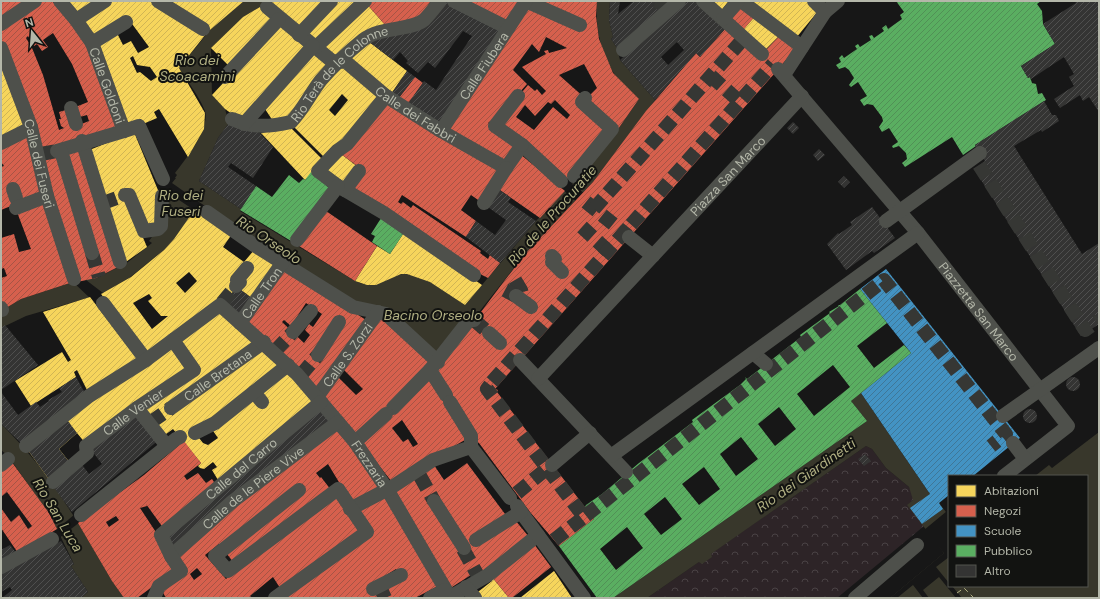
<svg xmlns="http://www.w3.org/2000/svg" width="1100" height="599" viewBox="0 0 1100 599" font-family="'DM Sans',sans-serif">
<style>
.park{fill:url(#park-crowns)}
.water{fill:#38372b}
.pier{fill:#171717}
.homes{fill:url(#homes-hatch);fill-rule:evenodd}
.shops{fill:url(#shops-hatch);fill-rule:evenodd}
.schools{fill:url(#schools-hatch)}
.public{fill:url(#public-hatch);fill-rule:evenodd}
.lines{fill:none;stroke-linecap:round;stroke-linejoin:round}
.ferry{stroke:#b0af82;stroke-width:1;stroke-dasharray:5 4;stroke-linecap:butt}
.building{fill:url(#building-hatch);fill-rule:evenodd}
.pedestrian-tunnel{stroke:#363734;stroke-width:14;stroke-dasharray:14 7;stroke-linecap:butt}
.pedestrian{stroke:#4e504b;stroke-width:14}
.labels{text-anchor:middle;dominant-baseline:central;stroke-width:4;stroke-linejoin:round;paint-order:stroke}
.street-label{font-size:13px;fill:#b4b7a9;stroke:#121311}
.water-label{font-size:14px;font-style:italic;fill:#b0af82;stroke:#121311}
</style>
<defs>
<pattern id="park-crowns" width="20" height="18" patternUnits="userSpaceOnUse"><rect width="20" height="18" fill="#2d2427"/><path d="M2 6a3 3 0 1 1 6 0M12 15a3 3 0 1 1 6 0" fill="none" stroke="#494244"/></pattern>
<pattern id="homes-hatch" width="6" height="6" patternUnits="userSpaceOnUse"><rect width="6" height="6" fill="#f6d55c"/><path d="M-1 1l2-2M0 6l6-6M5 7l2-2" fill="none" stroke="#d0b554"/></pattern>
<pattern id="shops-hatch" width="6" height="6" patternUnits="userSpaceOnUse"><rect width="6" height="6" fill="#d6604d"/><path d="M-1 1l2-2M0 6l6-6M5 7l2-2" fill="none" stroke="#a65445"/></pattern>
<pattern id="schools-hatch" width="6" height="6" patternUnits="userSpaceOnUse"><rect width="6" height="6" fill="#4393c3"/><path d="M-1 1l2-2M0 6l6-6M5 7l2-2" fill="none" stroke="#3f7798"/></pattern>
<pattern id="public-hatch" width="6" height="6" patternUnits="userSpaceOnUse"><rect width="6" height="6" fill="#5aae61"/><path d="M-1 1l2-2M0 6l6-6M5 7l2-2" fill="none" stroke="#519056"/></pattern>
<pattern id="building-hatch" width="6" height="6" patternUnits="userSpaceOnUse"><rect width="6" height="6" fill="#343433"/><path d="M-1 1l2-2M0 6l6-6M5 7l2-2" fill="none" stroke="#4f4f4e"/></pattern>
</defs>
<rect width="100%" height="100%" fill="#171717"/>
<path class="park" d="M866 446 872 449 886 468 909 487 913 495V500L908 505 924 526 837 598H647Z"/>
<g class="water">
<path d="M244 1H265L260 7 243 17 211 48 212 95 225 109 229 123 218 138 199 181 241 209 240 211 355 281C378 292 382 276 402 274 422 272 449 294 465 305L536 221 572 183 616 132 639 99C631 91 619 82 613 72 600 51 595 26 597 1H610L609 20 613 37 611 39 617 48 620 60 655 100 593 182 526 253 479 312 478 311 438 355 200 203 174 239 164 250 129 278 101 294 26 316 1 328V311L21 299 73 282 99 277 128 262 152 243 149 241 154 234 166 191 177 175 175 173C186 159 210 129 205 111 201 99 186 79 179 68L206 35 207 29 210 30Z"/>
<path d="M861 393 936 503H939L949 516V586H1087V476H1035L1049 465 1052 468 1099 432V598H890L944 553 907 505 913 500 909 487 886 468 872 449 866 446 711 554 712 557 702 564 699 562 647 598H613L867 421 851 401Z"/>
<path d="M1 424C28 450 51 480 71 512 90 540 104 570 124 598H81L88 592 71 566 74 564 50 515 8 456 1 450Z"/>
</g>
<g class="pier">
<path d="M575 177 576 178 572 184 585 194 577 202 563 190Z"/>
<path d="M173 178H176L172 183 209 209 208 210 200 205 197 210H194L164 190Z"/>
<path d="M86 280 103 293 101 294 102 296 91 299 73 282Z"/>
<path d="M947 511 949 513V557L936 567 949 583V586H952L962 598H956L939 577 923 590 929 598H923L913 585 897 598H890L944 553 924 530Z"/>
<path d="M75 514 80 522 58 539 55 531Z"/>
</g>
<g class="homes">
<path d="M66 1H150L206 34 179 68 205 113 204 129 188 157 159 109 154 112 157 118 143 124 141 119 127 125 96 37ZM127 17 149 47 138 53 131 41 123 45 116 31ZM133 56 137 65 150 67 157 77 151 81 140 72 137 73 130 58Z"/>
<path d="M163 1H244L210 30Z"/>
<path d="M265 1H319L325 6 300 32Z"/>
<path d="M334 1H361L316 45 302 34Z"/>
<path d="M707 1H726L728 2 720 12Z"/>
<path d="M746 1H809L819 10 796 38Z"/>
<path d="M366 3 386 26 334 60 320 46Z"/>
<path d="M260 7 275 18 230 67 211 48 243 17Z"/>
<path d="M756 15 781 34 765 50 743 30Z"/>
<path d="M279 23 308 46 242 121 225 109 212 95Z"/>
<path d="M368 41 407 71 391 94 347 59Z"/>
<path d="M314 49 330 63 291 115 273 121 263 106Z"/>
<path d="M1 58 27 128 1 140Z"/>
<path d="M344 64 382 97 326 159 294 127 325 83ZM342 94 348 100 335 116 329 110Z"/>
<path d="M291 128 324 161 305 180 261 133Z"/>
<path d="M134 132 160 195 159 224 146 228 124 193 147 247 123 264 87 151Z"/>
<path d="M341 154 358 167 347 184 324 169Z"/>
<path d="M195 209 232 234 223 247 244 262 255 249 276 263 253 299 237 287 223 304 149 356 101 294 131 277 164 250 174 239ZM189 272 197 281 185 293 176 283ZM149 294 152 298 148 301 161 316H168L152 329 133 303Z"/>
<path d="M405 231 482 285 465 305 430 282 407 274H401L376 285H367L355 281 377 246 390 254Z"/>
<path d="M90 297 139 361 89 394 77 370 74 372 76 377 31 406 15 381 62 352 68 362 71 360 43 312Z"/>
<path d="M221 309 284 366 195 433 203 443 208 445 218 438 211 428 287 369 318 402 218 480 212 470 217 467 213 462 204 469 200 468 198 466 201 463 173 429 162 437 141 409 197 371 177 342Z"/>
<path d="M174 344 191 370 86 444 77 433 59 449 71 464 50 481 27 449 65 417Z"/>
<path d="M554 571 572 598H520Z"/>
<path d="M492 577 509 598H477L474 595 492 581Z"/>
</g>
<g class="shops">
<path d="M1 1H29L1 21Z"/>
<path d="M39 1H52L88 43 118 129 64 152 81 147 120 266 96 278 77 282 15 76 1 41V29ZM53 33 72 64 88 102 73 108 76 118 87 115 89 121 79 125 69 109 59 112 61 119H59L61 126 64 128 59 130 43 75 32 48 26 38 28 36 34 46 37 44 42 51 48 47 43 40Z"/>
<path d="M369 1H431L419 19 386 26 366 3Z"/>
<path d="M458 1H520L507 23Z"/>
<path d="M535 1H597L596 16 599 39 613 73 639 99 616 132 608 125 567 179 498 126 507 110 528 85 535 91 537 89 542 95 546 91 522 67 546 54 544 51 548 50 549 53 567 48 546 37 539 52 532 44 513 70 527 84 505 109 488 123 519 144 506 164 446 129 528 5ZM584 64 597 88 586 99 559 75ZM555 100 570 115 567 119 553 107 534 130 516 117 525 105 535 116 548 102 551 104Z"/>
<path d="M741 5 756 15 743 30 729 18Z"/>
<path d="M725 29 761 55 781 34 796 47 782 65 495 389 498 390 497 392 594 519 559 546 530 512 479 443 470 437 392 482 359 440 320 395 335 374 356 395 363 389 340 366 383 316 432 361 435 373 505 280 526 253 593 182 646 111 696 53 700 57ZM402 420 418 444 413 447 408 439 403 442 392 428Z"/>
<path d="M415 77 423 83 407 105 398 99Z"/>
<path d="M386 100 503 170 481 202 471 195 461 210 476 221 466 237 402 195 398 202 401 204 403 202 411 208 413 205 481 251 480 253 488 259 490 255 500 263 488 278 476 272 351 187 360 168 341 154Z"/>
<path d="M29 130 43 193 1 210V167L4 166 1 162V144Z"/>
<path d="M520 154 565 191 540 218 497 188Z"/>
<path d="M46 200 73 282 21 299 1 311V278L7 276 4 268 1 269V238L14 234 19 252 31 249 17 212Z"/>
<path d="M326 211 377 246 355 281 299 246Z"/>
<path d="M286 268 369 322 318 393 246 326ZM306 303 322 314 313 327 309 324 305 330 310 335 304 343 282 322 284 320 291 326Z"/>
<path d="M338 425 368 465 438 586 415 598H280L371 535 328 464 316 473 320 478 321 477 361 529 280 588 273 577 250 596 252 598H166L161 589 187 573 173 556ZM219 544 234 563 256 553 226 579 205 555ZM197 568 202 574 194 580 190 574ZM396 569 398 572 370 585Z"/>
<path d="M184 441 201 463 184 476 187 480 198 473 206 483 212 479 216 485 164 529 146 504 147 506 140 508 165 546 177 569 137 598H124L112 581 78 523 144 475ZM116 516 119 520 109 527 106 522Z"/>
<path d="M11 461 49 513 57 529 18 553 1 528V508L11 522 19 515 28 529 32 526 7 492 1 497V469Z"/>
<path d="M467 463 508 518 515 520 529 537 486 571 474 573 449 589 392 492 434 465 444 480Z"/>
<path d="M534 544 551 567 512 598H509L492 577Z"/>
</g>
<path class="schools" d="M886 269 1020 438 973 476H949V495L939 503 943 509 922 524 910 508 930 494 861 393 911 353 860 289Z"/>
<g class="public">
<path d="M896 1H1041L1037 4 1042 11 1043 24 1055 44 1021 66 1028 78 1030 77 1032 83 1036 84 1038 94 1042 93 1046 100 975 145 976 146 963 155 952 137 905 167 902 163 907 159 906 153 899 146 893 148 892 146 898 142 889 128 882 132 879 127 883 121 882 117 873 105 867 104 864 106 860 100 867 96 858 82 851 87 849 85 854 78 849 70 845 67 839 69 836 65 841 62 839 58 842 55 844 58 857 49 855 46 858 44 860 47 871 40 869 36 872 35 874 38 884 31 882 28 886 25 888 29 902 19 900 15 904 12Z"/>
<path d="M311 172 329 188 291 241 240 210 256 186 272 197 289 175 299 183 303 179 305 180Z"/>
<path d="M383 215 405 231 390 254 372 242 375 236 371 234Z"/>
<path d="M860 289 887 323 857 346 874 368 904 345 911 353 851 401 867 421 613 598H597L559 546 594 519 585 507 586 505 602 494 639 463 693 422 692 420 740 385 746 379 745 377 747 379 801 337 800 335 830 313 829 312 839 306 838 305H840ZM833 365 850 387 814 416 797 394ZM779 407 796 429 775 446 758 424ZM741 437 758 459 736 476 720 454ZM704 467 720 489 699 505 682 484ZM665 497 682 519 661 535 644 514ZM627 527 643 548 616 570 600 549Z"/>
</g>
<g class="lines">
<path class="ferry" d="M957 593 964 588 974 598"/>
</g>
<g class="building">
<path d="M447 1H450L502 28 440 126 407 105 424 81 436 90 472 36 463 31 435 68 428 62 418 73 406 63 408 61 400 52 393 60 368 41 435 14Z"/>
<path d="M610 1H620L618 14 634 1H659L668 6 617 48 611 39 613 37 609 20Z"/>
<path d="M684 1H697L725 29 700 57 696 53 655 100 620 60ZM677 42 684 50 668 65 661 57Z"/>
<path d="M1075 1H1099V112L1089 97 1083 101 1080 95 1060 108 1054 99 1074 86 1069 77 1074 74 1064 57 1031 79 1030 77 1028 78 1021 66 1055 44 1043 24 1076 3Z"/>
<path d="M407 71 415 77 398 99 391 94Z"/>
<path d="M1044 101 1052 115H1056L1059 121 1042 132 1041 130 1014 146 1082 254 1099 243V324L1081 336 974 169 985 161 975 145Z"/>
<path d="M793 122 799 128 793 134 787 128Z"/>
<path d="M229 123 260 133 273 147 253 178 231 163 228 167 256 186 241 209 199 181 218 138Z"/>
<path d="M819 149 825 155 818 161 813 155Z"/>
<path d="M844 176 850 182 844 188 838 182Z"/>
<path d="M497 188 511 198 508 202 536 221 500 263 466 237 476 221 495 235 506 220 485 205Z"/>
<path d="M872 207 895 238 874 253 872 251 846 270 827 244 838 233 839 234 852 225 850 222Z"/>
<path d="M237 287 253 299 239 319 223 304Z"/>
<path d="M5 325 38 365 1 390V328Z"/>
<circle cx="1073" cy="384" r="7"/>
<path d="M76 377 86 395 22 444 1 424V392L18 415 36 402 40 407 49 401 48 400 62 392 59 388Z"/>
<path d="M321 404 335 421 173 552 163 536Z"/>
<circle cx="1030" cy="416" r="7"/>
<path d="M136 411 160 439 72 512 52 485 80 462 89 474 102 464 88 446Z"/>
<path d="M65 417 77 433 59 449 71 464 50 481 27 449Z"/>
<path d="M865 454 871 461 864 466 858 459Z"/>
<path d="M61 541 74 564 71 566 88 592 81 598H2L12 590 10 587 1 592V572Z"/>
<path d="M10 545 17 554 1 563V550Z"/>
</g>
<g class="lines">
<g class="pedestrian-tunnel">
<path d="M656 1 671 9"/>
<path d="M711 76 740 102"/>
<path d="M41 154 57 151"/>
<path d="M979 165 1085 330 1099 320"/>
<path d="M586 202 628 236"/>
<path d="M103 203 125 195"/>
<path d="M594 209 744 38"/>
<path d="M582 227 608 251"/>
<path d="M92 253 99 277"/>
<path d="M515 280 521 290 524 302"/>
<path d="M505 290 516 296"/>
<path d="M222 303 236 286"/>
<path d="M474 320 489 333"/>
<path d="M275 351 293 332"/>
<path d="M301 375 318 355"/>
<path d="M492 382 773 64"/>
<path d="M490 385 487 389 584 517 884 280 1006 434 991 446"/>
<path d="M151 422 171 408"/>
<path d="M420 476 434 501"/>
<path d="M517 493 550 466"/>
<path d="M554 540 584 517"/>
<path d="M463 549 477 574"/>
<path d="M381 589 385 598"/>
</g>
<g class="pedestrian">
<path id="s1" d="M60 1 76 20 92 43 124 131 139 126 163 179"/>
<path d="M158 1 203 29"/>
<path d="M454 1 508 28"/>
<path d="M526 1 580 25"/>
<path d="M703 1 762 54"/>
<path d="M741 1 802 47"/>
<path d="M814 1 825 12"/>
<path id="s2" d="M267 7 332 61 346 62 386 96 441 131 506 168 522 145 561 181"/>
<path d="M723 19 738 1"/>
<path d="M76 20 105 1"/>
<path d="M1 24 35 1"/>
<path d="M299 35 331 1"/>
<path d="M92 43 126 22"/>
<path d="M316 47 365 1"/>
<path id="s3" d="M1 48 31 127 47 196 74 279"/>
<path d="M623 50 679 1"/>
<path id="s4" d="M778 69 918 233 1068 426 1004 476"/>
<path d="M784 75 825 12 838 1"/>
<path d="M225 77 279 19"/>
<path d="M386 96 347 144 337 151 318 171 338 186 384 213 474 275"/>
<path d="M518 96 495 126 522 145"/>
<path d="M71 108 76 124"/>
<path id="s5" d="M232 119C253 128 269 127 291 122 303 110 310 94 321 80 334 65 348 52 363 40 381 26 410 31 424 20 430 14 435 7 440 1"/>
<path d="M244 124 313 46"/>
<path id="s6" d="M441 131 526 1"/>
<path d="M82 141 120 262"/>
<path d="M1 143 31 128"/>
<path d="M57 151 124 131"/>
<path d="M61 151 92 253"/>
<path d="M574 176 612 129 582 102 585 98"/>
<path d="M13 189 16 198"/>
<path d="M345 190 359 171"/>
<path d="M125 195H129L144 231 158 229 161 226 162 196"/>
<path d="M484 203 506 168"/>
<path d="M16 208 47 196"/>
<path d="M207 212 254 245 353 307 386 314 438 362"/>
<path d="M886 221 980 153"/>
<path d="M629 237 653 256"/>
<path d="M297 240 338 186"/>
<path d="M552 256 555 259 552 262 562 272"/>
<path d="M236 286 240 282 237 280 247 268"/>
<path d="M516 296 531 307"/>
<path d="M103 303 146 360"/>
<path d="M1 308 2 310"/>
<path id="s7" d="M240 323 283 262"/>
<path d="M293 332 311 311"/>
<path d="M489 333 500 343"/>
<path d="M753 353 766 364"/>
<path d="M318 355 339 322"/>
<path d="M520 360 626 472"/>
<path d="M430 370 446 395"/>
<path id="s8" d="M538 379 802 96"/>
<path d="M254 392 262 402"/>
<path id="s9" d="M317 397 378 312"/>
<path d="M450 402 471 436V447L510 498"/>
<path d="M137 408 167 446"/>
<path id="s10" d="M171 408 264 342"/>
<path d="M393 408 430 370 470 319 474 320"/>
<path d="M1003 416 1099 348"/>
<path d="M195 433 215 423 288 365"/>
<path d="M355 442 386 414"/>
<path d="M1013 443 1025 459"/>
<path id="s11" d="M26 446 89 396 146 360 220 305 297 374 355 442 387 489 450 597 488 575 538 535"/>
<path d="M611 456 918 233"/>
<path d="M1 465 8 459"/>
<path d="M552 465 590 433"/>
<path id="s12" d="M53 482 87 453 86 446 137 408 194 370 173 340"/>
<path d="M434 501 464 548"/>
<path d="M350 509 392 487 433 460 471 447"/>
<path d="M521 512 584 598"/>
<path d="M81 515 176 439 180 437"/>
<path d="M476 540 521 512 517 506"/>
<path id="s13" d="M171 556 233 501 338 422"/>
<path d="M1 567 52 539"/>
<path d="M466 587 475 598"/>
<path d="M373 589 401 575"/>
<path id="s14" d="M154 598 159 586 181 571 171 556 161 535 321 402"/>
<path d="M275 598 367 532 338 489 228 571 215 556 299 490"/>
<path d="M430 598 445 590"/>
<path d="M855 598 917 545"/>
</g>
</g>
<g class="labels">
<g class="street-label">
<text stroke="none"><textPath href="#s6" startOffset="78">Calle Fiubera</textPath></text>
<text stroke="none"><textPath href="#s5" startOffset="130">Rio Terà de le Colonne</textPath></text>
<text stroke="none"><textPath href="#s1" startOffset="98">Calle Goldoni</textPath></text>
<text stroke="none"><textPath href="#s2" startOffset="186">Calle dei Fabbri</textPath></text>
<text stroke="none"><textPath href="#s3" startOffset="122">Calle dei Fuseri</textPath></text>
<text stroke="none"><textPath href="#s8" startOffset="278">Piazza San Marco</textPath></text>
<text stroke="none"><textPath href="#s7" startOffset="37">Calle Tron</textPath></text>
<text stroke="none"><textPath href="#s4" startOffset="315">Piazzetta San Marco</textPath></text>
<text stroke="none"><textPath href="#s9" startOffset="52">Calle S. Zorzi</textPath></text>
<text stroke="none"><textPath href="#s10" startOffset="57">Calle Bretana</textPath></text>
<text stroke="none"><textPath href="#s12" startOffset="110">Calle Venier</textPath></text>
<text stroke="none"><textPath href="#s11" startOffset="459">Frezzaria</textPath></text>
<text stroke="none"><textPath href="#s14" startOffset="185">Calle del Carro</textPath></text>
<text stroke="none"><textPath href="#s13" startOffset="107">Calle de le Piere Vive</textPath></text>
</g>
<g class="water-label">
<text x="197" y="60">Rio dei<tspan x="197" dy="16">Scoacamini</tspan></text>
<text x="181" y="195">Rio dei<tspan x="181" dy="16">Fuseri</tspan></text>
<text transform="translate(552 215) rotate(-49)">Rio de le Procuratie</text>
<text transform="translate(269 240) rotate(34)">Rio Orseolo</text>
<text x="433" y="315">Bacino Orseolo</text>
<text transform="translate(806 475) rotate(-35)">Rio dei Giardinetti</text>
<text transform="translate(58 515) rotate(59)">Rio San Luca</text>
</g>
</g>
<rect width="1100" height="599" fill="none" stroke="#b4b7a9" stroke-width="4"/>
<rect x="948" y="475" width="140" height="112" fill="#121311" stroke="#53554e"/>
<rect x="956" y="485" width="20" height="12" fill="#f6d55c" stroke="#53554e"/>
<text x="984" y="495" font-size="12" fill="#b4b7a9">Abitazioni</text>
<rect x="956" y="505" width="20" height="12" fill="#d6604d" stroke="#53554e"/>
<text x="984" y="515" font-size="12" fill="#b4b7a9">Negozi</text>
<rect x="956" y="525" width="20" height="12" fill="#4393c3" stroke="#53554e"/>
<text x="984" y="535" font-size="12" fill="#b4b7a9">Scuole</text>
<rect x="956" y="545" width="20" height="12" fill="#5aae61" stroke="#53554e"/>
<text x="984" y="555" font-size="12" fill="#b4b7a9">Pubblico</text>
<rect x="956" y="565" width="20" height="12" fill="#343433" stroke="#53554e"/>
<text x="984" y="575" font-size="12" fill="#b4b7a9">Altro</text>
<g transform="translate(32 32) rotate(343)" stroke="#121311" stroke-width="3" paint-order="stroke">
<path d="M0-3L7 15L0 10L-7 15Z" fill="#b4b7a9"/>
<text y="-6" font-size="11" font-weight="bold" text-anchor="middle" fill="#b4b7a9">N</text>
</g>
</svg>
